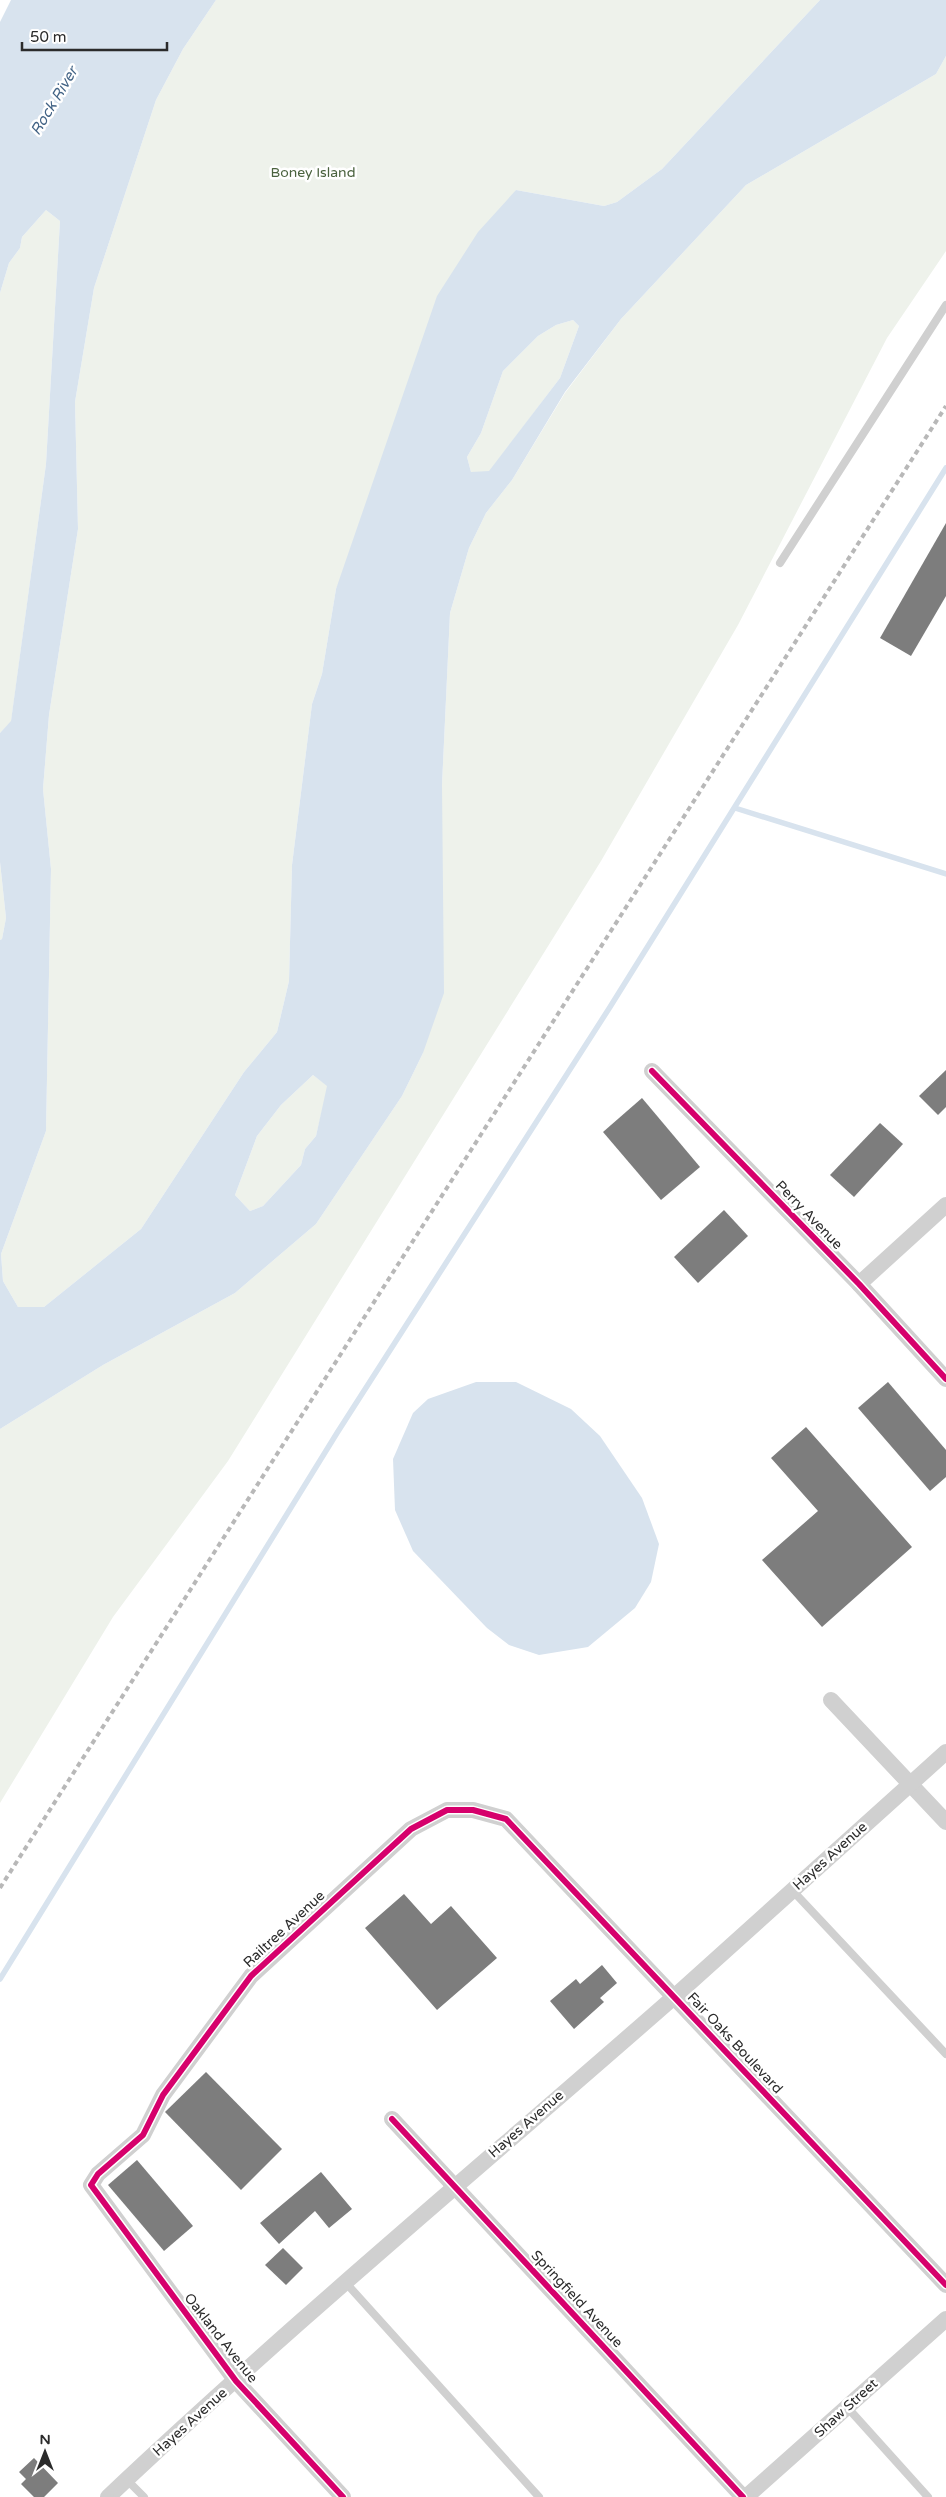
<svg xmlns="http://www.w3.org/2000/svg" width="946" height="2497" viewBox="0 0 946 2497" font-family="'Varela Round',sans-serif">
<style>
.green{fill:#eef2eb}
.water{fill:#d8e3ee;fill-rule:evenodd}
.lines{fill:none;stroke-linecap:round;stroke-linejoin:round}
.stream{stroke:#d8e3ee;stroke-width:5.5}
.building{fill:#7d7d7d}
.lane{stroke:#d0d0d0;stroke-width:8}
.street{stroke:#d0d0d0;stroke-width:16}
.rail{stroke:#b8b8b8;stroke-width:4;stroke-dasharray:5 4;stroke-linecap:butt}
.cycleway-casing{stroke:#fff;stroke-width:9}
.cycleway{stroke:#d6006c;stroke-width:6}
.labels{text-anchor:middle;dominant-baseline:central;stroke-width:5;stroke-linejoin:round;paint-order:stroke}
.park-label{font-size:14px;fill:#4a623e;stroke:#fff}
.street-label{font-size:14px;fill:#2b2b2b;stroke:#fff}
.water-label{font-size:15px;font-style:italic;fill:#426385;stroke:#fff}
</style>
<rect width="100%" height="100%" fill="#fff"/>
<g class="green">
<path d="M216 0H820L662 169 617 202 604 206 516 190 336 589 322 674 312 704 292 865 289 981 277 1032 244 1072 141 1229 44 1307H18L3 1281 1 1254 46 1131 51 869 43 789 49 715 78 529 75 402 94 288 156 100 183 49Z"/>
<path d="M946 56V251L887 338 738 625 601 861 228 1461 113 1617 0 1803V1429L103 1365 235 1293 316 1224 402 1096 423 1053 442 785 450 613 469 548 486 513 512 480 565 393 621 319 746 185 936 74Z"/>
<path d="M46 210 60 221 46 464 11 722 0 733V293L9 263 20 248 22 237Z"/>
<path d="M573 320 579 326 560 378 489 472H471L467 457 481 433 503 371 538 336 556 325Z"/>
<path d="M0 862 6 918 2 939 0 940Z"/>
<path d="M313 1075 328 1086 316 1136 305 1149 301 1165 263 1206 250 1211 235 1195 257 1136 281 1105Z"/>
</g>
<g class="water">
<path d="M11 0H216L183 49 156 100 94 288 75 402 78 529 49 715 43 789 51 869 46 1131 1 1254 3 1281 18 1307H44L141 1229 244 1072 277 1032 289 981 292 865 312 704 322 674 336 589 437 296 478 232 516 190 604 206 617 202 662 169 820 0H946V56L936 74 746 185 621 319 565 392 512 480 486 513 469 548 450 613 442 785 444 993 423 1053 402 1096 316 1224 235 1293 103 1365 0 1429V940L2 939 6 918 0 862V733L11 721 46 464 60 221 46 210 22 237 20 248 9 263 0 293V22ZM573 320 579 326 560 378 489 471 471 472 467 457 481 433 503 371 538 336 556 325ZM313 1075 327 1086 316 1136 305 1149 301 1165 263 1206 250 1211 235 1195 257 1136 281 1105Z"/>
<path d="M476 1382H516L571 1409 600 1436 642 1498 659 1544 651 1582 635 1608 588 1647 539 1655 509 1645 487 1628 413 1551 395 1510 393 1459 413 1413 428 1399Z"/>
</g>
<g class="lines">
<g class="stream">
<path d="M735 808 946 874"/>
<path d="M0 1979 337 1433 610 1007 946 468"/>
</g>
</g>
<g class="building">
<path d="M946 523V596L911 656 880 638Z"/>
<path d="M946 1070V1107L938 1115 919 1096Z"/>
<path d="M642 1098 700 1167 661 1200 603 1132Z"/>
<path d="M880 1123 903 1144 854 1197 830 1175Z"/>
<path d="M724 1210 748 1236 698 1283 674 1257Z"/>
<path d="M888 1382 946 1450V1477L930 1491 858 1408Z"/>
<path d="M806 1427 912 1547 822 1627 762 1560 818 1511 771 1458Z"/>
<path d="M404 1894 431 1924 451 1906 497 1958 437 2010 365 1928Z"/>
<path d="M602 1965 617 1983 600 1998 604 2002 574 2029 550 2001 576 1979 580 1984Z"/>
<path d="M206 2072 282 2149 241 2190 165 2112Z"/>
<path d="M137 2160 193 2226 164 2251 108 2185Z"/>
<path d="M321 2172 352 2209 329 2228 315 2211 279 2244 260 2223Z"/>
<path d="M283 2248 303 2268 286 2285 265 2265Z"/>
<path d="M34 2458 58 2483 44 2497H34L21 2484 26 2479 19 2472Z"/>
</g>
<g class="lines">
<g class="lane">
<path d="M780 563 946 305"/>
<path d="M792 1890 946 2054"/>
<path d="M346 2283 539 2497"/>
<path d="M847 2407 928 2497"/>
<path d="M127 2480 144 2497"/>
</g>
<g class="street">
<path d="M652 1071 859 1284 946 1379"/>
<path d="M859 1284 946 1205"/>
<path d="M831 1700 946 1822"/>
<path d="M392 2119 743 2497"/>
<path d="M108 2497C291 2324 485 2163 674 1997 765 1916 855 1833 946 1752"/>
<path d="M343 2497 236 2381 91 2185 98 2174 143 2135 163 2095 251 1976 411 1829 447 1810H473L506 1819 946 2285"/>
<path d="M746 2497 946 2319"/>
</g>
<path class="rail" d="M0 1888 946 406"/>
<defs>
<g id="cycleway">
<path d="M652 1071 859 1284 946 1379"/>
<path d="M392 2119 743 2497"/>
<path d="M343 2497 236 2381 91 2185 98 2174 143 2135 163 2095 251 1976 411 1829 447 1810H473L506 1819 946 2285"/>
</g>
</defs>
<use href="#cycleway" class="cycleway-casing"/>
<use href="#cycleway" class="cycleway"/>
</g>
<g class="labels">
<g class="park-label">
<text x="313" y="172">Boney Island</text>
</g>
<g class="street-label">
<text transform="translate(809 1215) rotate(46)">Perry Avenue</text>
<text transform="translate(830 1856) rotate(-42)">Hayes Avenue</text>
<text transform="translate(284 1929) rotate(-43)">Railtree Avenue</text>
<text transform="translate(735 2043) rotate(47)">Fair Oaks Boulevard</text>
<text transform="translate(526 2124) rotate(-41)">Hayes Avenue</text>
<text transform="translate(577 2299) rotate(47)">Springfield Avenue</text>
<text transform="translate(221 2338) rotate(52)">Oakland Avenue</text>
<text transform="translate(846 2408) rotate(-42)">Shaw Street</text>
<text transform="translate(190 2422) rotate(-42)">Hayes Avenue</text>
</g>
<g class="water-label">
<text transform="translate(54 101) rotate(-59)">Rock River</text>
</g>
</g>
<g transform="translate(45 2452)" stroke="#ffffff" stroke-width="4" paint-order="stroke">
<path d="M0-4L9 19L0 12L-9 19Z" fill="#2b2b2b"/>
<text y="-8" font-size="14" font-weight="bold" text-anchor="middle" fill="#2b2b2b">N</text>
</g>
<path d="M22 42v8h145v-8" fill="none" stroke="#2b2b2b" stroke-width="2.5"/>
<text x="30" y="42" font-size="15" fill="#2b2b2b" stroke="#ffffff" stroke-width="4" paint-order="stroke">50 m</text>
</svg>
